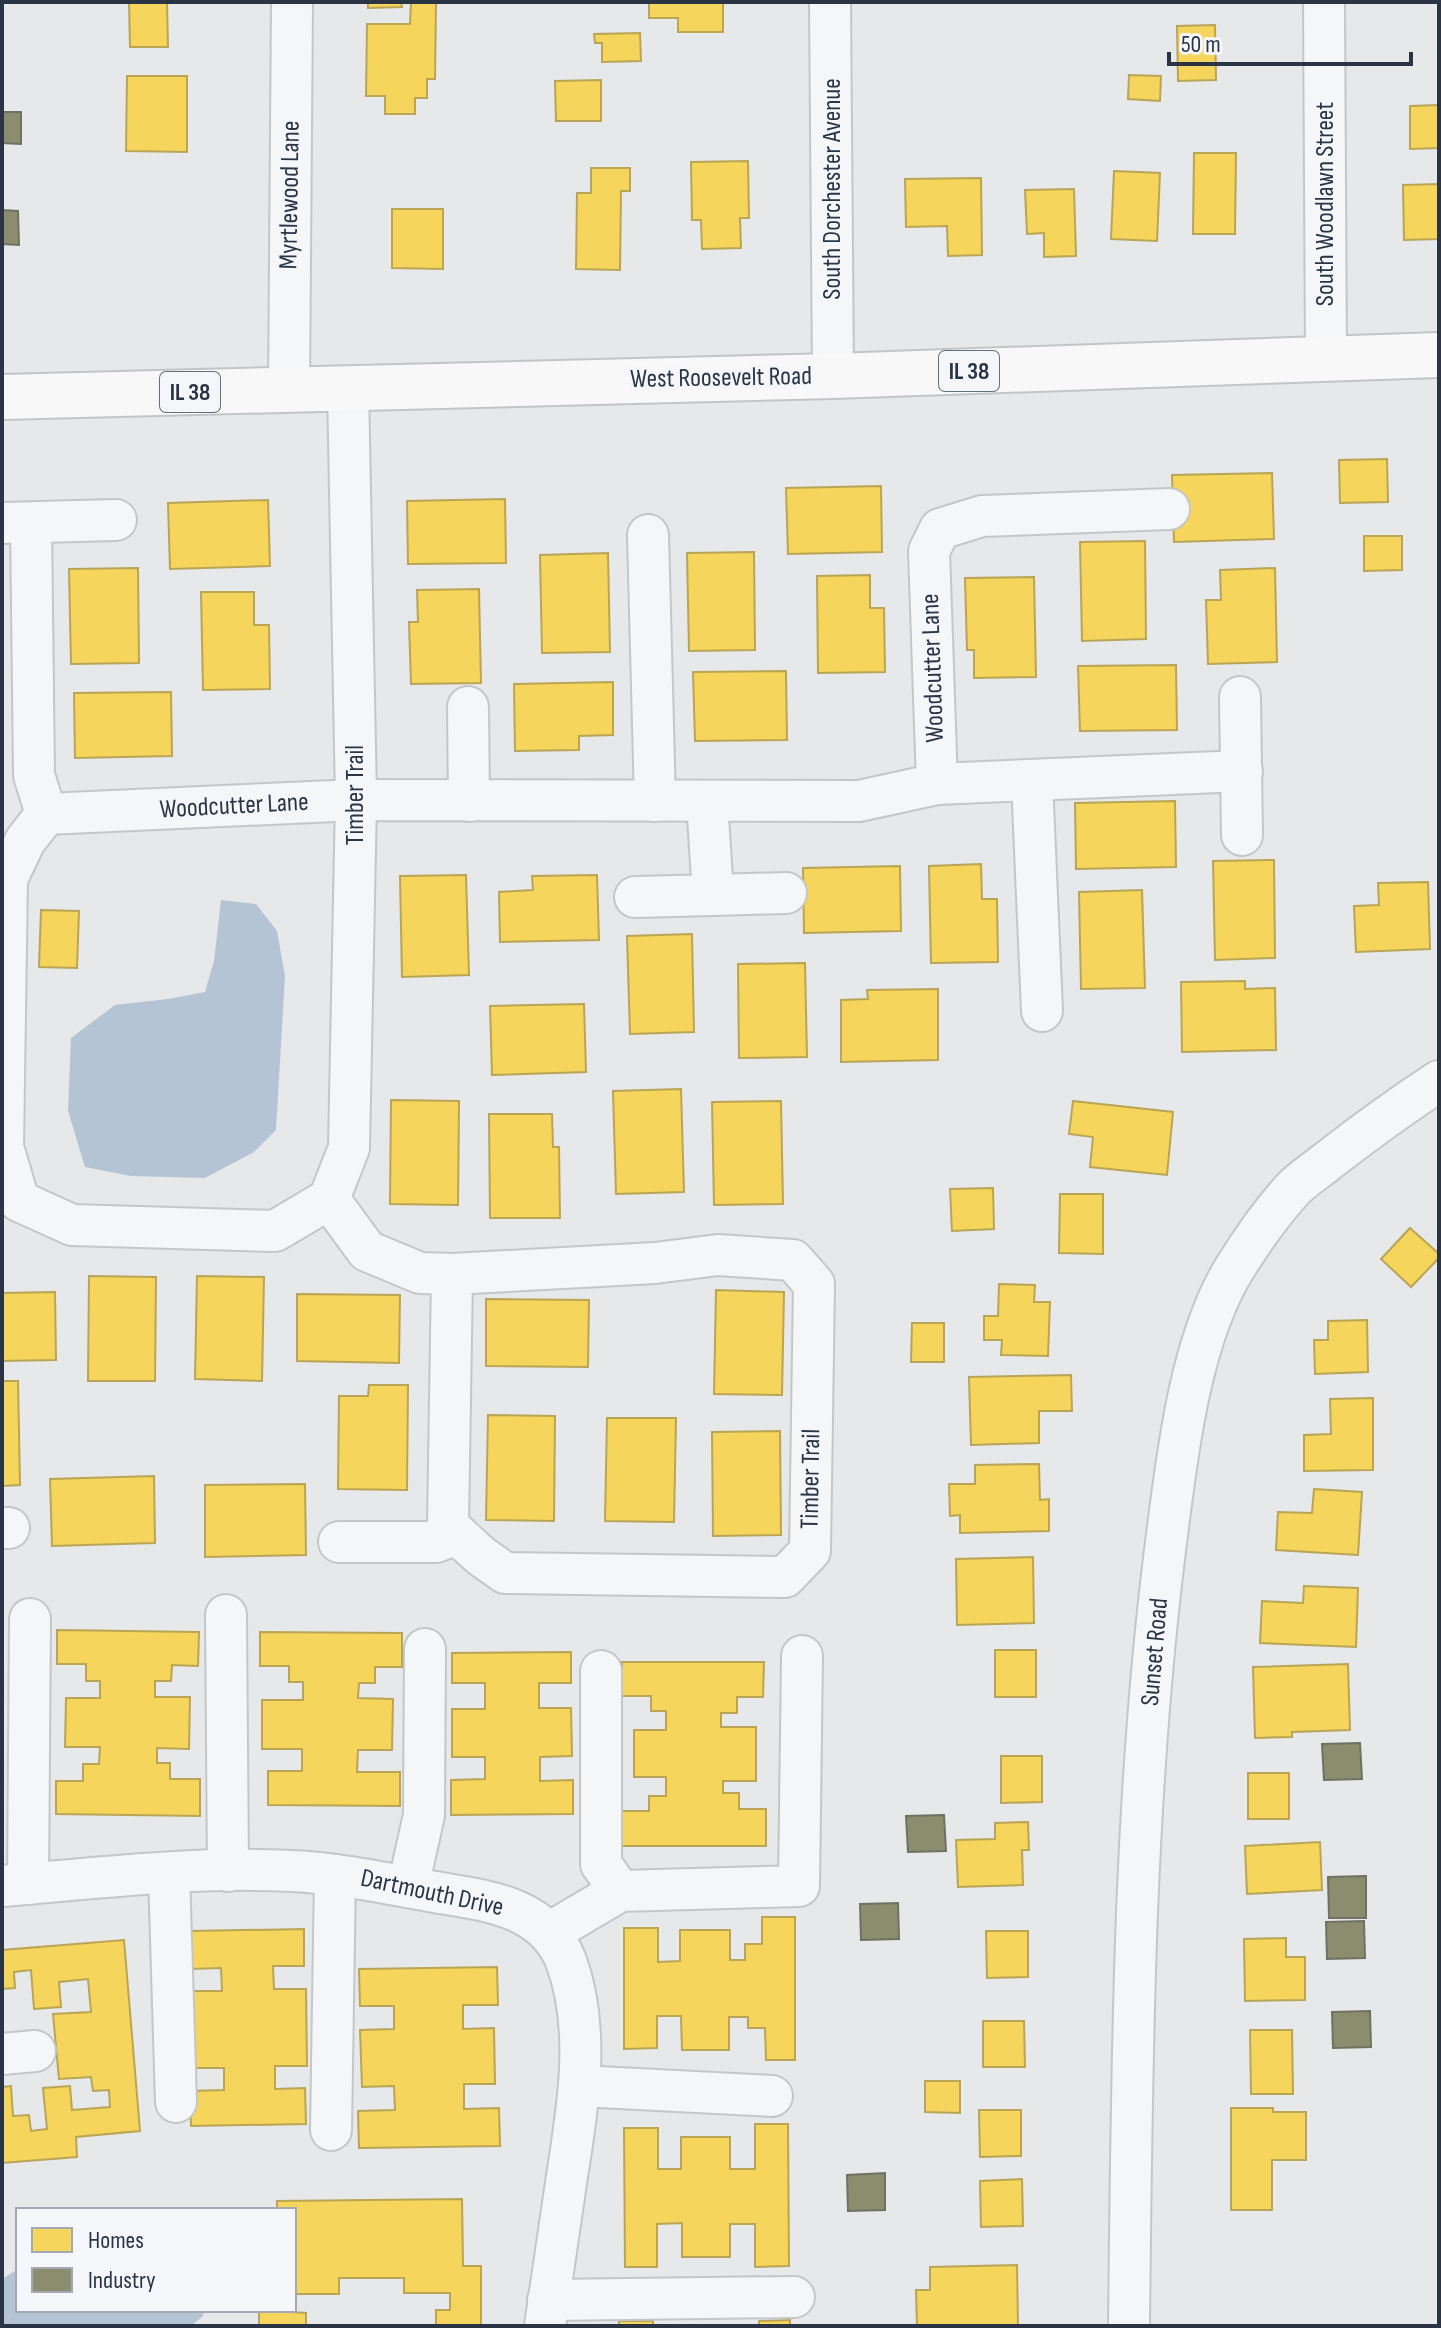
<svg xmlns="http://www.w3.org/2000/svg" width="1441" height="2328" viewBox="0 0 1441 2328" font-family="'Sofia Sans Condensed',sans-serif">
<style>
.water{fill:#b4c4d5}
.homes{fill:#f6d55c;stroke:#b9a555;stroke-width:2}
.industry{fill:#8c8c6e;stroke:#6f7262;stroke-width:2}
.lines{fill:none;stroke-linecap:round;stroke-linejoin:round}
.minor-casing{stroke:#c4c6c8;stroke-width:44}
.major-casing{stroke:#c2c5c8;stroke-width:48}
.minor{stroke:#f5f6f7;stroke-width:40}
.major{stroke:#f8f8f8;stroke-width:44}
.labels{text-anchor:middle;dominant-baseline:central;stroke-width:8;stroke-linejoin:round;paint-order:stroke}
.shield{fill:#f4f6f9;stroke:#676e7b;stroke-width:2}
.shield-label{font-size:24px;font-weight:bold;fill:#2b3445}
.street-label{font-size:26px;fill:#2b3445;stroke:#f4f6f9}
</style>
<rect width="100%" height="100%" fill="#e6e8ea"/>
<g class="water">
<path d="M221 900 256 904 277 931 285 976 276 1130 254 1152 205 1178 131 1176 85 1167 68 1111 71 1038 115 1005 168 999 205 992 214 961Z"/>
<path d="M18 2269V2310H204L203 2316 191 2326H2V2279Z"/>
</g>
<g class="homes">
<path d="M129 2H167L168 47H130Z"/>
<path d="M368 2H401L402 7 368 8Z"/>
<path d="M411 2H440L436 3 435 79H427V98H415V114H385V96H366L367 24H410Z"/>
<path d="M649 2H723V32H678V18H649Z"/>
<path d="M1215 25 1216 80 1178 81 1177 26Z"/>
<path d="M640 33 641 61 602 62V43H595L594 34Z"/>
<path d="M1129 75 1161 76 1160 101 1128 99Z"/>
<path d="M127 76H187V152L126 151Z"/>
<path d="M601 80V121H556L555 81Z"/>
<path d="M1439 105V148L1410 149V106Z"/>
<path d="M1194 153H1236L1235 234H1193Z"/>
<path d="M748 161 749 218H740L741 248 702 249 701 220H692L691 162Z"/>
<path d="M591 168H630V191H621L620 270 576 269 577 193H591Z"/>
<path d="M1114 171 1160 173 1157 241 1111 239Z"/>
<path d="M981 178 982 255 948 256 947 226 906 227 905 179Z"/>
<path d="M1439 184V239L1404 240 1403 185Z"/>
<path d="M1074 189 1076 256 1044 257V233L1027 234 1025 190Z"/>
<path d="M392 209H443V269L392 268Z"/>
<path d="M1387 459 1388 502 1340 503 1339 460Z"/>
<path d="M1272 473 1274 539 1174 542 1172 475Z"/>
<path d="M881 486 882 552 788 554 786 488Z"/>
<path d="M505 499 506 563 408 564 407 501Z"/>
<path d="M268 500 270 566 170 569 168 503Z"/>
<path d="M1364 536H1402V570L1364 571Z"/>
<path d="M1145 541 1146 639 1082 641 1080 542Z"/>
<path d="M754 552 755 650 689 651 687 553Z"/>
<path d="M608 553 610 652 542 653 540 555Z"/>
<path d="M138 568 139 663 71 664 69 569Z"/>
<path d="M1275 568 1277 662 1208 664 1206 600H1221L1220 570Z"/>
<path d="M870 575V608H884L885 672 818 673 817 576Z"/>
<path d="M1034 577 1036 677 974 678V650H967L965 578Z"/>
<path d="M479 589 481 683 411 684 409 622H418L417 590Z"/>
<path d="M201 592H254V625H269L270 689 203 690Z"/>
<path d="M1176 665 1177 730 1080 731 1078 666Z"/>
<path d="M786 671 787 740 695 741 693 672Z"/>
<path d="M613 682V735L579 736V750L515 751 514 684Z"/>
<path d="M171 692 172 756 75 758 74 693Z"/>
<path d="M1175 801 1176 867 1076 869 1075 803Z"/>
<path d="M1274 860 1275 958 1215 960 1213 861Z"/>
<path d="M981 864 982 899H997L998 962 931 963 929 866Z"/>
<path d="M900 866 901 931 804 933 803 868Z"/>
<path d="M466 875 469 975 402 977 400 876Z"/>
<path d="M597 875 599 940 500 942 499 892 533 890 532 876Z"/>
<path d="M1428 882 1430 949 1356 952 1354 906 1379 905 1378 883Z"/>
<path d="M1142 890 1145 988 1081 989 1079 892Z"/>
<path d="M41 910 79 911 77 968 39 967Z"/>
<path d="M692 934 694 1032 630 1034 627 936Z"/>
<path d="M805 963 807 1057 739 1058 738 964Z"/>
<path d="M1245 981V989L1275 988 1276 1050 1182 1052 1181 982Z"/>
<path d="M938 989V1060L841 1062V1000L868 999 867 990Z"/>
<path d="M584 1004 586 1072 492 1075 490 1006Z"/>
<path d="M681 1089 684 1192 616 1194 613 1091Z"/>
<path d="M391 1100 459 1101 458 1205 390 1204Z"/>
<path d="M781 1101 783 1204 714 1205 712 1102Z"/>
<path d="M1073 1101 1173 1112 1167 1175 1090 1167 1093 1137 1069 1134Z"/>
<path d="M489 1114H552L553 1147H559L560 1218H490Z"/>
<path d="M993 1188 994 1229 952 1231 950 1189Z"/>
<path d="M1060 1194H1103V1254L1059 1253Z"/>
<path d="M1410 1228 1439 1254V1258L1411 1287 1381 1259Z"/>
<path d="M89 1276 156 1277 155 1381H88Z"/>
<path d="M197 1276 264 1277 262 1381 195 1379Z"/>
<path d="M999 1284 1035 1285 1034 1302H1050L1048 1356 1001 1355 1002 1340H984V1316H998Z"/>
<path d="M716 1290 784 1292 782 1395 714 1394Z"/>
<path d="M55 1292 56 1360 2 1361V1293Z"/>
<path d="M297 1294 400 1295 399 1363 297 1361Z"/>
<path d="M486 1299 589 1300 588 1367 486 1366Z"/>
<path d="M1367 1320 1368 1372 1315 1374 1314 1340H1328V1321Z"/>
<path d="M912 1323H944V1362H911Z"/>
<path d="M1071 1375 1072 1411H1039V1443L971 1445 969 1377Z"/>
<path d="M2 1381H18L20 1485 2 1486Z"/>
<path d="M369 1385H408L407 1490 338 1489 339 1396H368Z"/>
<path d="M1373 1398V1470L1304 1471V1435L1331 1434 1330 1399Z"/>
<path d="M488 1415 555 1416 554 1521 486 1520Z"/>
<path d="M607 1418H676L674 1522 605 1521Z"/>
<path d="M780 1431 781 1535 713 1536 712 1432Z"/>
<path d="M1039 1464 1040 1500 1049 1499V1531L960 1533V1515L950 1516 949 1484H975V1465Z"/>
<path d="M154 1476 155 1543 52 1546 50 1479Z"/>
<path d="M305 1484 306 1555 205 1557V1485Z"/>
<path d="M1314 1489 1362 1492 1358 1555 1276 1550 1278 1512 1312 1513Z"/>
<path d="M1033 1557 1034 1623 957 1625 956 1559Z"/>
<path d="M1304 1586 1358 1588 1356 1647 1260 1643 1262 1601 1303 1603Z"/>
<path d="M57 1630 199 1632 198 1666 172 1665 171 1681H155V1697H190L189 1749 157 1748V1763H170V1779H200V1816L56 1814V1781H83V1764H99L100 1747H65L66 1698H100V1681H86V1664H57Z"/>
<path d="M260 1632 402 1633V1667H375V1683H359L358 1698 393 1699 392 1750H358L357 1772H400V1806L268 1805V1771H302V1749H262V1700H303V1682H289V1666H260Z"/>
<rect x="995" y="1650" width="41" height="47"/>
<path d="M571 1652V1683H539V1708H571L572 1756 540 1757V1781L573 1780V1814L451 1815V1780L485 1779V1757H452V1709H485V1683H452V1653Z"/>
<path d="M622 1662H764L763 1697H737V1713H721V1727H756V1781H723V1793H739V1809H766V1846H621V1811H649V1796H666V1777H634V1730H666V1711H651V1696H622Z"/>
<path d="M1348 1664 1350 1730 1292 1732V1737L1255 1738 1253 1667Z"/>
<path d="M1001 1756H1042V1802L1001 1803Z"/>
<rect x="1248" y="1773" width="41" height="46"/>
<path d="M1028 1822 1029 1850H1022L1023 1885 958 1887 956 1840 995 1839V1823Z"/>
<path d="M1320 1842 1322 1890 1247 1894 1245 1846Z"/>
<path d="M762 1917H795V2060H766L765 2028H748V2017H729V2050H682L681 2016H657V2048L624 2049V1928H658V1962L680 1961V1930H730V1960H745V1944H762Z"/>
<path d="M304 1929V1966H273L274 1989H306L307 2066H275V2089L305 2088 306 2124 191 2126 190 2091 224 2090V2068H191L190 1991H222L221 1968 191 1969 190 1931Z"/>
<path d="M986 1931H1028V1977L987 1978Z"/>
<path d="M1286 1938V1957H1305V2000L1245 2001 1244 1939Z"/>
<path d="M124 1940 140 2131 76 2137 77 2157 2 2163V2087L11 2086 13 2116 29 2115 31 2131 47 2129 43 2088 70 2086 72 2110 110 2107 109 2090 93 2091 91 2077 59 2079 53 2014 91 2012 88 1979 59 1982 61 2007 34 2009 31 1970 14 1972 15 1988 2 1989V1950Z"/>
<path d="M497 1967 498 2005H463V2029L494 2028 495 2084H464V2109L499 2108 500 2146 359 2148 358 2111 395 2110 394 2086 362 2087 360 2030 394 2029V2006H360L359 1969Z"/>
<path d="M983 2021H1024L1025 2067H983Z"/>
<path d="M1250 2030H1292L1293 2094H1251Z"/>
<path d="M925 2081H960V2113L925 2112Z"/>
<path d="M1231 2108H1273V2112H1306V2160H1272V2210H1231Z"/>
<path d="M979 2110H1021V2156L980 2157Z"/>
<path d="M755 2124H788L789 2266 755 2267V2224H730V2257H682V2223L657 2224V2267H625L624 2128H658V2169H681V2137H730V2169H755Z"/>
<path d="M1022 2179 1023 2226 981 2227 980 2181Z"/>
<path d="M462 2199 463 2266H481V2326H418H436V2310H450V2293H404V2278H339V2294H294V2210H277V2201Z"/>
<path d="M1017 2265 1018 2326H917L916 2290H930V2267Z"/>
<path d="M259 2310 306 2313V2326H259Z"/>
<path d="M790 2320V2326H759V2321Z"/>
<rect x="619" y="2321" width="34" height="5"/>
</g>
<g class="industry">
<path d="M2 112H21V144L2 143Z"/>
<path d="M2 210 18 211 19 245 2 244Z"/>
<path d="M1360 1743 1362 1779 1324 1780 1322 1744Z"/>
<path d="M944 1815 946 1851 908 1852 906 1816Z"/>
<path d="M1366 1876V1918H1329L1328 1877Z"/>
<path d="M898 1903 899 1939 861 1940 860 1904Z"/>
<path d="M1364 1921 1365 1958 1327 1959 1326 1922Z"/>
<path d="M1370 2011 1371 2047 1333 2048 1332 2012Z"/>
<path d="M885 2173V2210L848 2211 847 2175Z"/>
</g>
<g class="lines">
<defs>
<g id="minor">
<path d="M830 2 833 376"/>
<path d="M1324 2 1326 358"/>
<path d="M289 389 292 2"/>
<path d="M2 523 116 520"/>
<path d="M31 523 34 775 46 814 356 800 859 801 937 784 1242 771"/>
<path d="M648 535 655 801"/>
<path d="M1240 697 1242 835"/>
<path d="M468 707 469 801"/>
<path d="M1032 781 1042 1011"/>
<path d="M937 784 929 551 940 529 982 516 1169 509"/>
<path d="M46 814 25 841 7 879 3 1147 19 1201 72 1225 275 1231 329 1199 349 1148 356 800 348 387"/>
<path d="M713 895 786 893"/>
<path d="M635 897 713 895 707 801"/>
<path d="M329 1199 367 1251 420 1273 452 1274 448 1526 481 1556 505 1573 785 1577 810 1551 814 1284 793 1260 718 1255 655 1263 452 1274"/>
<path d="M2 1528H9"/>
<path d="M339 1542H436L457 1534"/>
<path d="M226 1615 228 1871"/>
<path d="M601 1671V1864L620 1891"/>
<path d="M169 1873 176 2102"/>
<path d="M28 1884 30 1619"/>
<path d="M2 1886C98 1878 195 1866 292 1871 338 1873 384 1883 429 1891 481 1900 544 1904 566 1961 592 2031 577 2111 566 2183 559 2230 552 2278 545 2326"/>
<path d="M408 1887 424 1815 425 1649"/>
<path d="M549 1933 620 1891 799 1886 802 1656"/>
<path d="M2 2054 35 2051"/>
<path d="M579 2086 772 2096"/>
<path d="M331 2130 335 1875"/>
<path d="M548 2300 794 2297"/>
<path d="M1129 2326C1132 2060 1133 1791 1168 1527 1178 1447 1192 1335 1236 1266 1251 1242 1273 1211 1292 1190 1302 1179 1317 1170 1329 1160 1365 1132 1401 1106 1439 1081"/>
</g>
<path id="major" d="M2 397 833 376 1439 355"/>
</defs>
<use href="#minor" class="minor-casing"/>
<use href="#major" class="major-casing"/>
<use href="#minor" class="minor"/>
<use href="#major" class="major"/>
</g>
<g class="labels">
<g class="shield">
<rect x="939" y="351" width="60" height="40" rx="6"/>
<rect x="160" y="372" width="60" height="40" rx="6"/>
</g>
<g class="shield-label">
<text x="969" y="371">IL 38</text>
<text x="190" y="392">IL 38</text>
</g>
<g class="street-label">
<text transform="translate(832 189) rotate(-90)">South Dorchester Avenue</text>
<text transform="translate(290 195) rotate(-89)">Myrtlewood Lane</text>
<text transform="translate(1325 204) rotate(-90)">South Woodlawn Street</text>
<text transform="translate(721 378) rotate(-1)">West Roosevelt Road</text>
<text transform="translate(933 668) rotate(-92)">Woodcutter Lane</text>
<text transform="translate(355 795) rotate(-90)">Timber Trail</text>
<text transform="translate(234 806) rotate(-3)">Woodcutter Lane</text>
<text transform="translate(811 1479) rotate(-89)">Timber Trail</text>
<text transform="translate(1155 1652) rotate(-85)">Sunset Road</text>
<text transform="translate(432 1893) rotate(12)">Dartmouth Drive</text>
</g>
</g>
<rect width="1441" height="2328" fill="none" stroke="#2b3445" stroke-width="8"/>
<rect x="16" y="2208" width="280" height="104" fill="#f4f6f9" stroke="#a4a8b1" stroke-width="2"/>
<rect x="32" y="2228" width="40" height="24" fill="#f6d55c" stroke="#a4a8b1" stroke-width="2"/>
<text x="88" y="2248" font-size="24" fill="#2b3445">Homes</text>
<rect x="32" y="2268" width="40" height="24" fill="#8c8c6e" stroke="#a4a8b1" stroke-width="2"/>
<text x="88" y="2288" font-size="24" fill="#2b3445">Industry</text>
<path d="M1169 52v12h242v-12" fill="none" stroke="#2b3445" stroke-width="4"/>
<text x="1181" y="52" font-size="24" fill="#2b3445" stroke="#f4f6f9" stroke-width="6" paint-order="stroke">50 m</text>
</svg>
